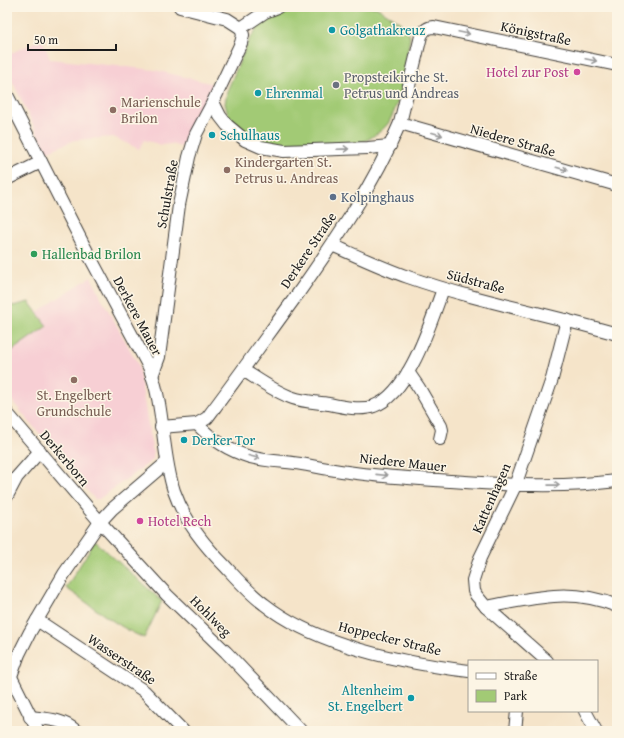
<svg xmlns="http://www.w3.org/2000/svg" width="624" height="738" viewBox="0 0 624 738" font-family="'Gentium Book Plus',serif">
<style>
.built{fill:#f7cfd4}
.green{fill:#a2ca75;stroke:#5f7348}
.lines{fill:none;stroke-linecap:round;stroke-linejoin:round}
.minor-casing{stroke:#3d3a36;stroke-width:14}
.minor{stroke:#fff;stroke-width:12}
.oneway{stroke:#999}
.culture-dot{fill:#0f9aa8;stroke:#fcf5e5;stroke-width:1.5}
.hotel-dot{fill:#d1479c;stroke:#fcf5e5;stroke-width:1.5}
.worship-dot{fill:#6b7280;stroke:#fcf5e5;stroke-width:1.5}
.education-dot{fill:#8d6e63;stroke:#fcf5e5;stroke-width:1.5}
.service-dot{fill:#5c6f8a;stroke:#fcf5e5;stroke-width:1.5}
.leisure-dot{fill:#2e9e5b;stroke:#fcf5e5;stroke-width:1.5}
.labels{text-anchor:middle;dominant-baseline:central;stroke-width:3;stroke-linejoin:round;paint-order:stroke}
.culture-label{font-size:14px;fill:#0d838f;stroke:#fcf5e5;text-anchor:start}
.street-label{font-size:14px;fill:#1c1c1c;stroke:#fcf5e5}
.hotel-label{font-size:14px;fill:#b23c85;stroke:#fcf5e5;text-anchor:end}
.worship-label{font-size:14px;fill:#5b616d;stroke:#fcf5e5;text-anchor:start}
.education-label{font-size:14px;fill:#785e54;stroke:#fcf5e5;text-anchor:start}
.service-label{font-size:14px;fill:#4e5e75;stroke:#fcf5e5;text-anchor:start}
.leisure-label{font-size:14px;fill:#27864d;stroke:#fcf5e5;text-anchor:start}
</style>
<rect width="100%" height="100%" fill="#fcf5e5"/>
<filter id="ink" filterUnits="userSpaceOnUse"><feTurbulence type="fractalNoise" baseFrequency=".025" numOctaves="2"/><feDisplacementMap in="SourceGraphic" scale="8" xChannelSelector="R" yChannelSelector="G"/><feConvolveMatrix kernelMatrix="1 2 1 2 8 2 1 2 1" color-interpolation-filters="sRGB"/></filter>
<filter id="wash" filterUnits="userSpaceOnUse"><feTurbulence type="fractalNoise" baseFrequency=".012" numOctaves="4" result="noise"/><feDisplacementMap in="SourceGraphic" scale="16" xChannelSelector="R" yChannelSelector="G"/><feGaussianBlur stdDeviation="0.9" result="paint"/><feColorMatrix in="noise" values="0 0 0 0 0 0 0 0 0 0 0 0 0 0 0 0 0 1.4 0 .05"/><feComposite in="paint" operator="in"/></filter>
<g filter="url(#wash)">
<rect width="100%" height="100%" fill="#f5e4c9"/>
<g class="built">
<path d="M42 39 50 59 155 70 214 84 181 147 171 144 162 145 144 140 139 149 113 137 75 140 46 152 7 70V55Z"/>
<path d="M91 277 103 301 138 364 153 454V459L150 462 99 499H95L91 495 7 395V302L13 306 29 302 37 312Z"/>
</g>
<g class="green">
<path d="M292 7H376L401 23 400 26 408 32 410 37C405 65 403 97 389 122 385 129 369 140 362 142L285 147 262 142 249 135 230 121 225 104 227 91 248 42 259 25 268 17Z"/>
<path d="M7 302 13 306 29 302 47 326 7 354Z"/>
<path d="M95 541 162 601 144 638C116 626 91 605 66 588Z"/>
</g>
</g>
<g filter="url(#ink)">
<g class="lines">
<defs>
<g id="minor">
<path d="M180 7 227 19 241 28"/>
<path d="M241 28 265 12 278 7"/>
<path d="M7 95 83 244 149 367C165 406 161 451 174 491 184 520 203 544 225 566 237 579 249 593 264 604 317 646 403 663 469 671"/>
<path d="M213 102 220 116 227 125 245 140 261 147 284 151 368 148 390 146"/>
<path d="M400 123 617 185"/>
<path d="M7 179 41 162"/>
<path d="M332 245C357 256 382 268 408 277 476 301 548 314 617 334"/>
<path d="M243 370C259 380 275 392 293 398 305 402 317 402 329 404 343 407 361 411 374 406 409 394 431 321 443 289"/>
<path d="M408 372 419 388 441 426 442 430 440 439"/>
<path d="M152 376 159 357 179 205 189 157 196 134 213 102 241 43 243 35 241 28"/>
<path d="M7 413 100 522 167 595 226 652 301 731"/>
<path d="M197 424C211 439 230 451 250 457 269 462 288 461 307 465 354 475 403 478 451 481 506 485 562 488 617 481"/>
<path d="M161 427 197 424 207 418C238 377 267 336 297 295 335 241 374 185 400 123L421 36C424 30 427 27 434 27L617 65"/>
<path d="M7 496 17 477 40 451"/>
<path d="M486 607C533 598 571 587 617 606"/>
<path d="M37 620 144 691 183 731"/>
<path d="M547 661 486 607 476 595 474 591 473 580 480 558 515 486 552 379 567 320"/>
<path d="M11 677 38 731"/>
<path d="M7 687 19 654 30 632 64 574 100 522 112 509 167 462"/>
<path d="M585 711 596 731"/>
<path d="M30 717C48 719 63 719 76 731"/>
<path d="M515 731 517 711"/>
</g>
</defs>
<use href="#minor" class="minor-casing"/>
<use href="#minor" class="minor"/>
</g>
<defs><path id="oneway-shaft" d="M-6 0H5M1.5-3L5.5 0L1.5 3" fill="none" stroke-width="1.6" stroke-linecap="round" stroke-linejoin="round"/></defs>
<g class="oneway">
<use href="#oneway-shaft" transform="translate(464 33) rotate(12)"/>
<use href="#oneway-shaft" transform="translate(591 60) rotate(12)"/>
<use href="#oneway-shaft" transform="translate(437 134) rotate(16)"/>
<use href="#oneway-shaft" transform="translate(343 149) rotate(-2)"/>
<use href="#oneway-shaft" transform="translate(562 169) rotate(16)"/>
<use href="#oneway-shaft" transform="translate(254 457) rotate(14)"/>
<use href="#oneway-shaft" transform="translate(382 475) rotate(6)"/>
<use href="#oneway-shaft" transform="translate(554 485) rotate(-1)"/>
</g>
</g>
<g class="culture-dot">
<circle cx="332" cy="30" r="4"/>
<circle cx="258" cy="93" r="4"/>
<circle cx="212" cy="135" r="4"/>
<circle cx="184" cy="440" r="4"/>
<circle cx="411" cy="698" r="4"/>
</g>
<g class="hotel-dot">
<circle cx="577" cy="72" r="4"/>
<circle cx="140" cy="521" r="4"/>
</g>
<circle class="worship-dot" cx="336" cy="85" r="4"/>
<g class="education-dot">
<circle cx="113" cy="110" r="4"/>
<circle cx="227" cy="170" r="4"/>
<circle cx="74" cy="380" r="4"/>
</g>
<circle class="service-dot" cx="333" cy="197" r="4"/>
<circle class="leisure-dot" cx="34" cy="254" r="4"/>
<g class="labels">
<g class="culture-label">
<text x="340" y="30">Golgathakreuz</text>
<text x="266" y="93">Ehrenmal</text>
<text x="220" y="135">Schulhaus</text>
<text x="192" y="440">Derker Tor</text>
<text x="403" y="690" text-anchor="end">Altenheim<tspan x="403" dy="16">St. Engelbert</tspan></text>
</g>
<g class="street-label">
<text transform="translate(536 33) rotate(12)">Königstraße</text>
<text transform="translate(513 140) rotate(16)">Niedere Straße</text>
<text transform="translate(167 194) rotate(-80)">Schulstraße</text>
<text transform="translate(308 250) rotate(-56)">Derkere Straße</text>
<text transform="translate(476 281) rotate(15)">Südstraße</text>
<text transform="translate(138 316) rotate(62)">Derkere Mauer</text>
<text transform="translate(65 458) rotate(50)">Derkerborn</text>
<text transform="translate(403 462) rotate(6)">Niedere Mauer</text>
<text transform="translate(491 498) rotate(-66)">Kattenhagen</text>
<text transform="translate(211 616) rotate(45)">Hohlweg</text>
<text transform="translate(390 638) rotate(14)">Hoppecker Straße</text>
<text transform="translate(122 659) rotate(34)">Wasserstraße</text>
</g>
<g class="hotel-label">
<text x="569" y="72">Hotel zur Post</text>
<text x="148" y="521" text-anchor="start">Hotel Rech</text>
</g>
<g class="worship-label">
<text x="344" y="77">Propsteikirche St.<tspan x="344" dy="16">Petrus und Andreas</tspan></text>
</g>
<g class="education-label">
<text x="121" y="102">Marienschule<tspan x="121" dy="16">Brilon</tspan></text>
<text x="235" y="162">Kindergarten St.<tspan x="235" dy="16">Petrus u. Andreas</tspan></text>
<text x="74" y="395" text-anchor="middle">St. Engelbert<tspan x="74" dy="16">Grundschule</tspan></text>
</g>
<g class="service-label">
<text x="341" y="197">Kolpinghaus</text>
</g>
<g class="leisure-label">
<text x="42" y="254">Hallenbad Brilon</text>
</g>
</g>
<rect width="624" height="738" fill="none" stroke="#fcf5e5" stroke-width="24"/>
<rect x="468" y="660" width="130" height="52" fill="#fcf5e5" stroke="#a29e95"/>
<rect x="476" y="673" width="20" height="6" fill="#ffffff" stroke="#a29e95"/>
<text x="504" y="680" font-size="12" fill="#1c1c1c">Straße</text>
<rect x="476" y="690" width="20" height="12" fill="#a2ca75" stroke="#a29e95"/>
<text x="504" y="700" font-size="12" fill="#1c1c1c">Park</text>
<path d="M28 44v6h88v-6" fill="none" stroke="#1c1c1c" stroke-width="2"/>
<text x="34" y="44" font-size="12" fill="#1c1c1c" stroke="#fcf5e5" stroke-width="3" paint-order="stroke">50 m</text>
</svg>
